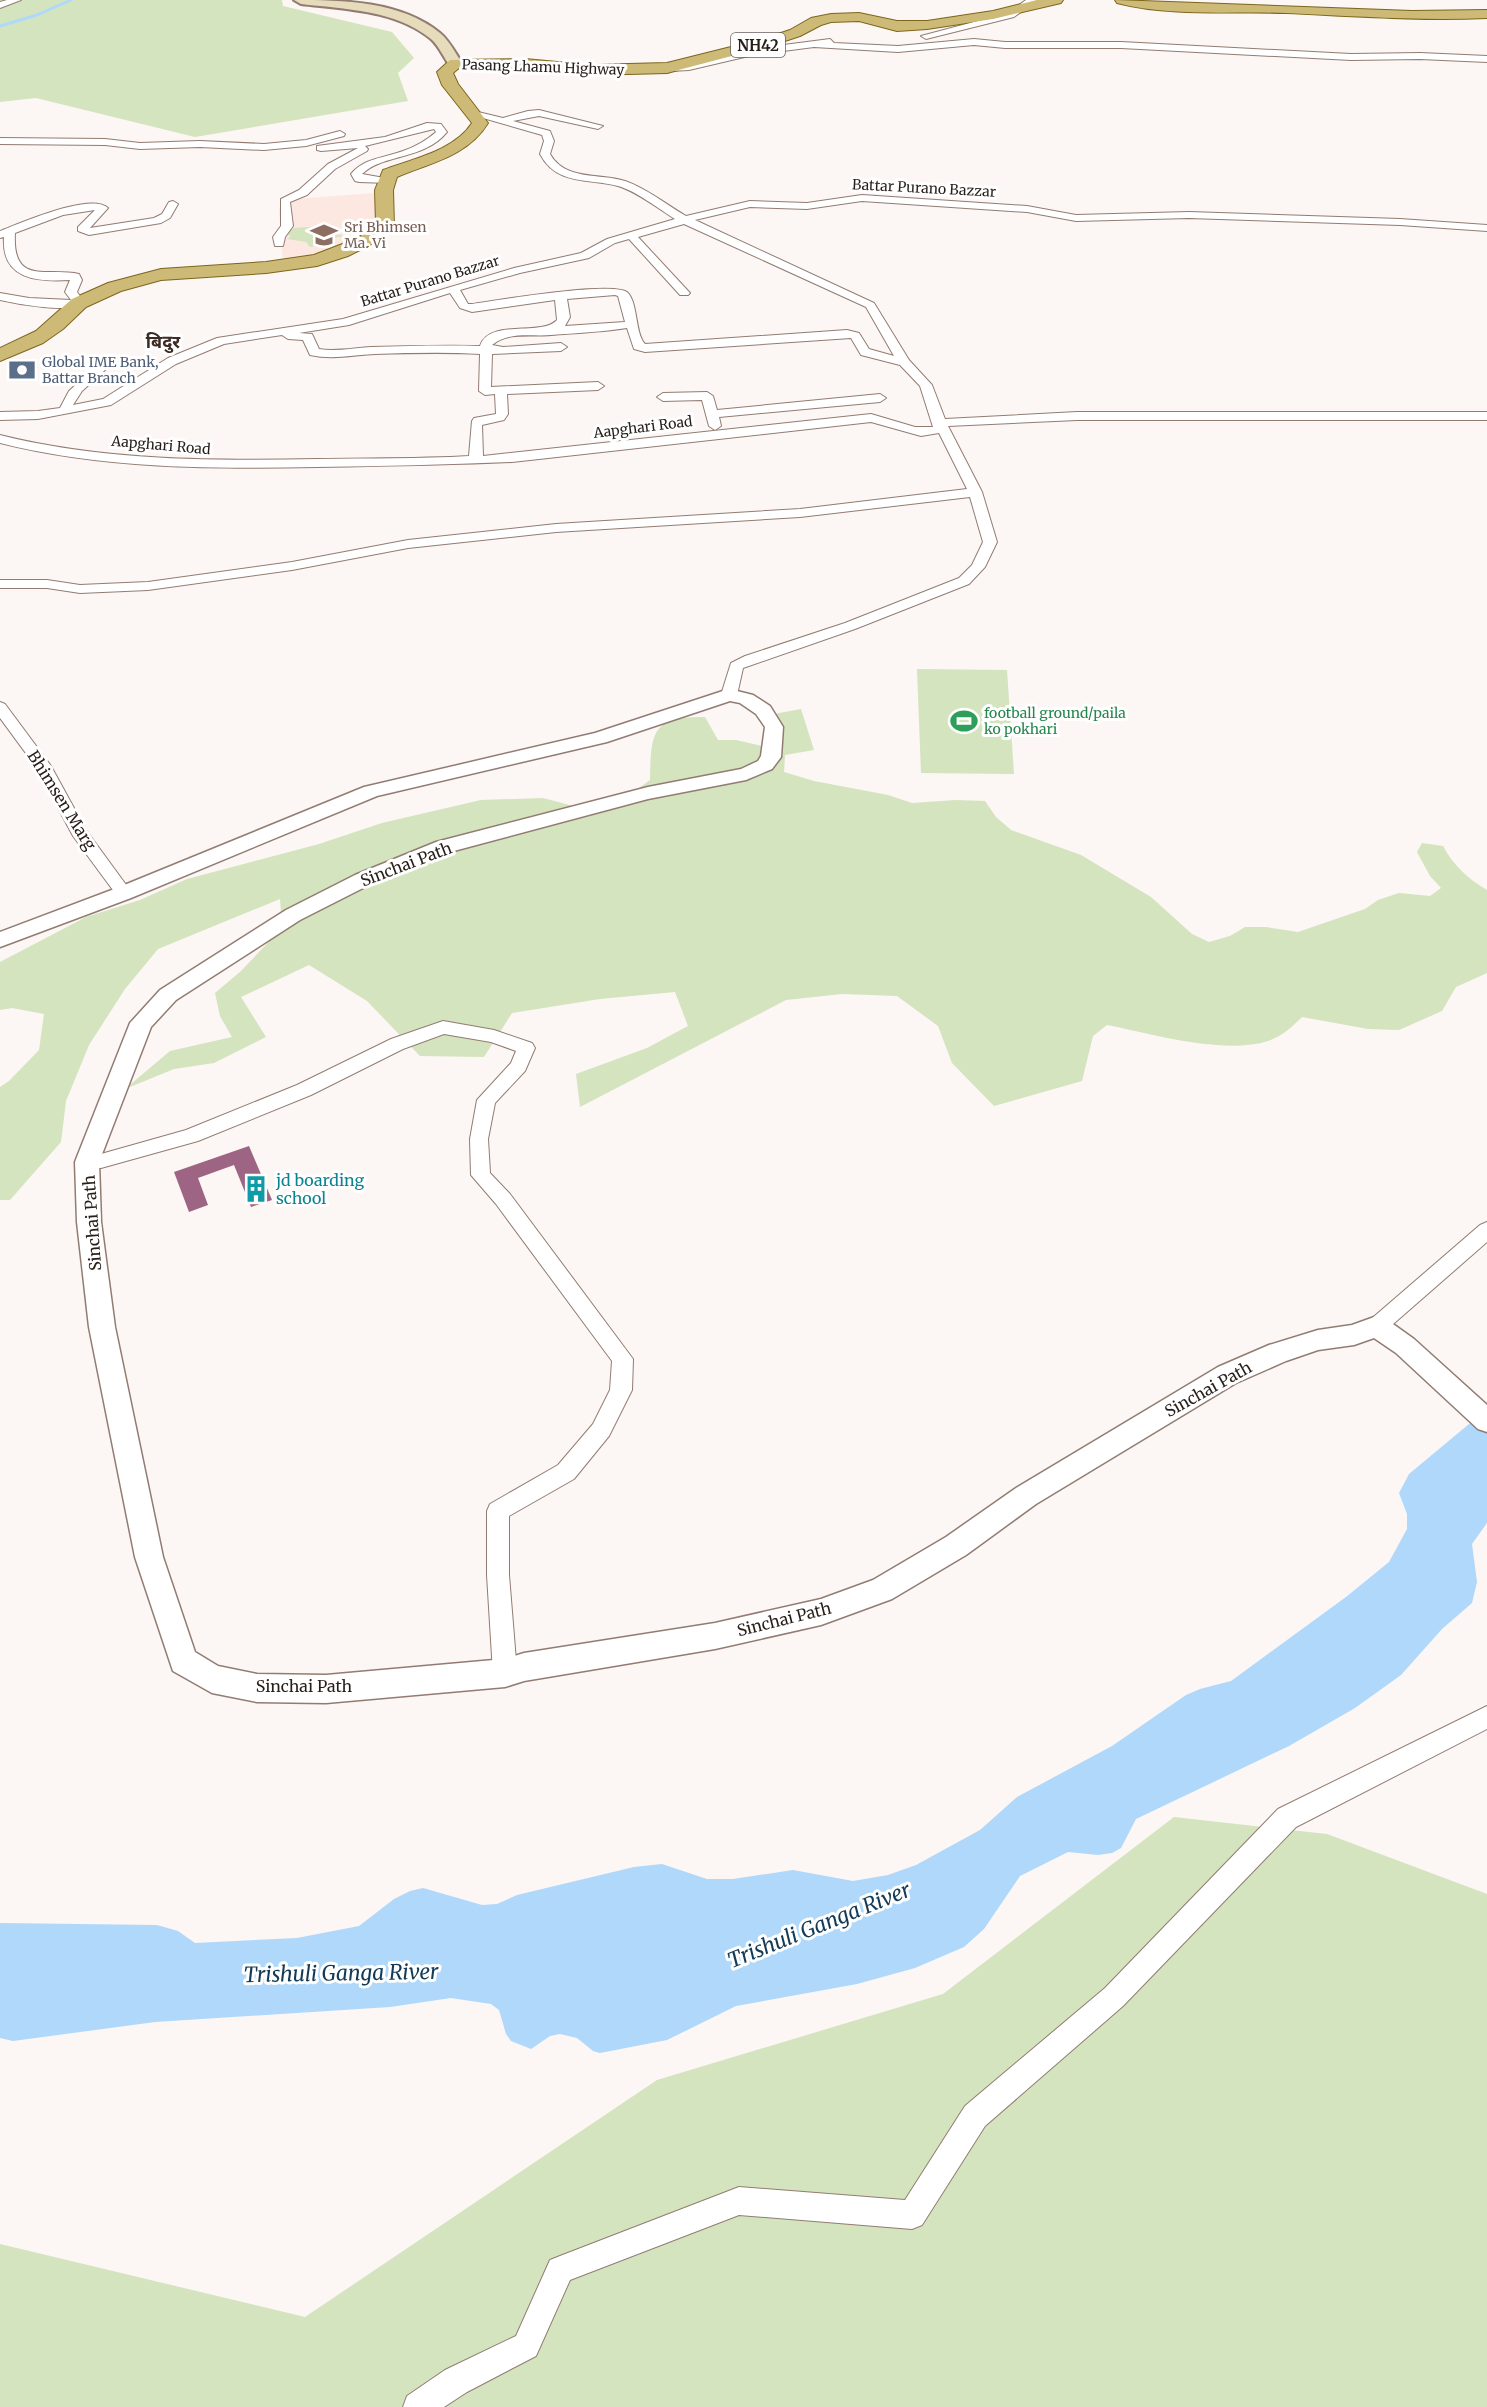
<svg xmlns="http://www.w3.org/2000/svg" width="1487" height="2407" viewBox="0 0 1487 2407" font-family="Merriweather,'Noto Sans Devanagari',serif">
<style>
.built{fill:#fce8e0}
.green{fill:#d3e4be}
.water{fill:#afd8fb}
.lines{fill:none;stroke-linecap:round;stroke-linejoin:round}
.stream{stroke:#afd8fb;stroke-width:3}
.building{fill:#9d6583}
.minor-casing{stroke:#927c72;stroke-width:2}
.tertiary-casing{stroke:#927c72;stroke-width:3}
.secondary-casing{stroke:#927c72;stroke-width:4}
.primary-casing{stroke:#7d661c;stroke-width:2}
.minor{fill:#fff;fill-rule:evenodd}
.tertiary{fill:#fff;fill-rule:evenodd}
.secondary{fill:#e6dcbb;fill-rule:evenodd}
.primary{fill:#cdba77;fill-rule:evenodd}
.labels{text-anchor:middle;dominant-baseline:central;stroke-width:6;stroke-linejoin:round;paint-order:stroke}
.far-street-label{font-size:14px;fill:#271e1a;stroke:#fff}
.far-education-label{font-size:14px;fill:#785e54;stroke:#fff;text-anchor:start}
.far-service-label{font-size:14px;fill:#4e5e75;stroke:#fff;text-anchor:start}
.far-leisure-label{font-size:14px;fill:#27864d;stroke:#fff;text-anchor:start}
.shield{fill:#fff;stroke:#68625f;stroke-width:1.5}
.shield-label{font-size:15px;font-weight:bold;fill:#271e1a}
.street-label{font-size:16px;fill:#271e1a;stroke:#fff}
.culture-label{font-size:16px;fill:#0d838f;stroke:#fff;text-anchor:start}
.far-district-label{font-size:18px;font-weight:bold;fill:#3d2a23;stroke:#fff}
.near-water-label{font-size:21px;font-style:italic;fill:#133a57;stroke:#fff}
</style>
<rect width="100%" height="100%" fill="#fcf6f4"/>
<path class="built" d="M375 193 381 225 353 244 283 262 279 210 282 200Z"/>
<g class="green">
<path d="M0 0H282L283 6 392 32 414 58 398 73 408 101 195 137 36 98 0 102Z"/>
<path d="M329 225 332 234 349 236 321 239 319 241 323 244 310 247 306 242 287 239 291 236 286 234 290 229C303 226 315 228 329 225Z"/>
<path d="M917 669 1007 670 1014 774 921 773Z"/>
<path d="M801 709 814 750 785 755 784 772 814 781 888 795 912 803 956 800 985 801 996 817 1011 830 1081 855 1151 897 1192 934 1209 942 1230 936 1245 927H1266L1298 932 1365 909 1378 900 1399 893 1430 896 1441 888 1430 876 1417 852 1422 843 1443 846C1454 866 1467 878 1487 890V973L1456 987 1442 1011 1399 1030 1368 1029 1302 1017C1291 1028 1282 1036 1268 1041 1224 1055 1152 1034 1107 1025L1093 1036 1082 1081 994 1106 952 1063 938 1026 897 996 842 994 786 1000 580 1107 576 1074 647 1048 688 1026 675 992 600 999 512 1013 484 1057 420 1056 367 1001 309 965 241 997 266 1037 214 1063 174 1069 125 1089 170 1051 232 1037 220 1016 215 993 241 971 282 928 280 899 158 949 125 989 89 1045 66 1101 61 1142 10 1200H0V1087L9 1081 39 1050 44 1014 12 1008 0 1010V962L86 917 140 900 187 879 319 844 382 823 481 800 543 798 581 808 625 798 650 780C651 733 651 716 705 717L718 740H736L762 746 774 714Z"/>
<path d="M1174 1817 1327 1834 1487 1894V2407H0V2244L305 2317 657 2080 943 1994Z"/>
</g>
<path class="water" d="M1487 1409V1523L1472 1544 1477 1582 1472 1603 1442 1629 1401 1675 1355 1708 1289 1746 1136 1819 1121 1848 1112 1853 1098 1855 1068 1852 1020 1876 984 1929 964 1947 915 1968 857 1984 736 2006 667 2040 600 2053 593 2051 577 2038 560 2034 550 2036 531 2049 511 2041 506 2034 499 2010 491 2004 451 1998 390 2007 155 2022 13 2041 0 2038V1923L157 1925 178 1931 195 1943 297 1938 359 1926 394 1899 410 1891 423 1888 482 1905 497 1904 517 1895 634 1867 662 1864 707 1879H733L793 1870 853 1881 888 1875 916 1865 980 1830 1017 1797 1112 1746 1186 1695 1200 1689 1231 1681 1346 1597 1389 1562 1407 1529V1514L1399 1493 1409 1474Z"/>
<g class="lines">
<path class="stream" d="M0 26 37 15 71 0"/>
</g>
<path class="building" d="M249 1146 272 1200 251 1207 234 1165 198 1178 208 1205 189 1212 174 1172Z"/>
<g class="lines">
<defs>
<g id="minor">
<path d="M7 0H21L0 8V2Z"/>
<path d="M1026 0H1037L1014 17 926 39 921 36 1008 13Z"/>
<path d="M830 39 834 43 898 46 974 39 1005 42H1121L1351 54 1420 53 1487 56V62L1420 59 1351 60 1121 48H1005L974 45 898 52 814 47 753 55 689 70 670 71 665 68 670 65 689 64 753 49Z"/>
<path d="M539 110 603 126 598 129 539 116 513 121 550 131 554 141 550 154C565 181 600 173 625 181 646 188 667 205 686 216L750 201 807 203 862 195 1027 206 1076 215 1189 212 1400 219 1487 225V231L1400 225 1189 218 1076 221 1027 212 862 201 807 209 750 207 695 220 874 303 909 360 932 385 945 419 1077 412H1487V420H1077L948 426 982 492 997 542 985 567 969 584 855 629 743 668 737 695 729 700 721 695 731 663 745 656 845 623 959 578 972 565 983 542 970 497 800 517 556 532 408 548 292 570 148 590 80 593 47 588H0V580H47L80 585 148 582 292 562 408 540 556 524 800 509 967 489 939 433 921 436 871 422 512 462C447 465 382 466 317 467 211 469 103 469 0 443V435C104 461 212 461 318 459 369 458 419 459 469 456L472 421 474 418 496 414 495 394 485 395 479 391 480 354C445 352 410 353 375 354 353 355 332 360 310 355L303 340 288 339 282 335 224 344 176 364 111 405 38 419 0 420V412L38 411 60 408 69 391 95 367H103L105 370 82 391 73 405 103 399 168 358 217 338 343 319 514 268 581 253 607 239 675 219C659 209 636 191 618 186 588 178 557 186 540 154L544 141 542 135 469 114 474 111 503 118 528 111ZM684 224 866 307 894 356 869 349 859 333 847 330 645 344C635 333 638 304 628 293 617 280 493 301 472 304H468L460 290 520 273 589 258 615 243 629 239 680 295H688L690 293 638 237ZM450 293 460 308 472 312 555 300 557 320C541 337 489 318 480 346 443 345 407 346 371 347 353 348 336 352 319 349L312 334 299 333 349 325ZM615 295 618 296 625 322 565 326 570 317 567 299ZM627 328 634 349 645 352 851 338 861 355 900 365 920 386 933 427H915L871 414 483 456 482 425 504 420 508 414 507 394 598 390 604 386 598 382 491 387 492 354 561 351 567 347 561 343 503 347 492 345C509 331 532 337 551 335 576 333 602 332 627 328Z"/>
<path d="M427 123 441 124 447 132C423 161 384 153 362 174L390 179V183L359 182 355 181 351 174C364 158 384 158 403 151 415 147 427 140 436 132L434 129 365 146 368 149 367 151 335 169 307 195 290 202 293 226 285 237 283 246H275L273 237 281 226V199L299 190 328 164 358 148 321 151 317 150V146L385 137Z"/>
<path d="M340 131 345 134 344 136 306 146 264 150 200 147 140 149 105 145 0 144V138L105 139 140 143 200 141 264 144 306 140Z"/>
<path d="M173 201 178 204 170 218 161 223 89 235 78 231V227L95 210 63 215 15 233C12 286 46 267 79 274L82 280 77 292 85 303C71 314 17 304 0 300V293L29 298 71 300 65 292 70 280C38 282 1 280 4 237L0 238V231C21 223 91 192 108 208L90 228 154 218 162 214 169 202Z"/>
<path d="M707 392 713 396 717 410 880 394 886 398 880 402 719 417 721 426 715 430 709 426 702 400 663 401 657 397 663 393Z"/>
<path d="M0 702 5 704 51 766 86 830 132 893 130 897H118L73 836 36 767 0 718Z"/>
<path d="M443 1021 494 1030 532 1043 535 1048 525 1071 495 1103 488 1139 490 1173 510 1194 633 1359 632 1390 609 1436 574 1479 509 1516V1575L517 1673 513 1681 505 1684 497 1681 493 1673 487 1575V1511L490 1504 558 1465 593 1424 610 1390 612 1361 496 1204 471 1175 470 1139 477 1100 511 1063 516 1051 491 1042 444 1034 403 1049 311 1095 198 1141 101 1168 80 1167 77 1162 80 1157 101 1154 186 1130 297 1085 391 1039Z"/>
<path d="M1487 1222V1242L1384 1332 1377 1334 1370 1332 1367 1326 1370 1320 1480 1225Z"/>
<path d="M1487 1706V1729L1296 1827 1123 2006 985 2126 922 2225 912 2229 739 2215 570 2280 536 2356 467 2392 444 2407H403L407 2396 445 2370 516 2336 550 2260 560 2256 739 2187 905 2200 965 2106 1105 1988 1278 1809Z"/>
</g>
<path id="tertiary" d="M729 689 753 695 770 706 783 727 781 757 772 769 746 780 648 799 450 852 369 885 300 920 176 1000 151 1027 99 1162 101 1222 115 1327 163 1557 195 1652 218 1666 257 1674 326 1675 505 1659 524 1653 715 1623 821 1599 873 1580 946 1537 1016 1488 1218 1367 1269 1345 1318 1330 1352 1325 1377 1316 1386 1319 1414 1339 1487 1405V1432L1478 1429 1396 1353 1374 1338 1354 1345 1318 1350 1286 1361 1236 1383 1036 1504 966 1555 892 1599 821 1625 715 1649 524 1681 505 1687 326 1703 257 1702 212 1693 173 1671 135 1557 89 1327 77 1222 75 1162 130 1023 160 990 286 910 355 875 436 842 648 787 741 769 758 761 761 756 765 727 756 714 740 703 730 701 607 742 377 796 131 898 0 947V932L117 888 364 787 595 733Z"/>
<path id="secondary" d="M294 0C343 0 401 1 440 33 449 40 456 54 462 63L460 66H450C444 58 439 46 431 39 396 10 344 9 301 4Z"/>
<g id="primary">
<path d="M1037 0H1063L1061 3 993 19 927 29 897 31 859 21 831 22 821 25 800 36 773 45 667 73 590 75 525 69 459 68 453 73 458 84 488 123C468 156 430 163 397 177L393 190 394 226 370 245 348 256 317 266 266 273 161 280 121 291 86 307 63 329 43 343 0 361V348L36 331 72 299 108 283 161 269 266 262 314 255 358 238 376 224 375 190 383 170C412 159 454 151 472 123L442 85 437 72 450 60 525 59 590 65 667 63 763 39 790 30 811 18 831 14 859 13 897 21H927L993 11Z"/>
<path d="M1115 0 1412 11 1487 10V18C1420 21 1353 16 1286 13 1230 11 1172 17 1117 3Z"/>
</g>
</defs>
<use href="#minor" class="minor-casing"/>
<use href="#tertiary" class="tertiary-casing"/>
<use href="#secondary" class="secondary-casing"/>
<use href="#primary" class="primary-casing"/>
<use href="#minor" class="minor"/>
<use href="#tertiary" class="tertiary"/>
<use href="#secondary" class="secondary"/>
<use href="#primary" class="primary"/>
</g>
<defs>
<symbol id="school-bare" viewBox="-9 -9 18 18"><path d="M0-5L7-2L0 1L-7-2ZM-4 1L0 2.5L4 1V4Q0 6-4 4Z" fill="#8d6e63" stroke="#fff" stroke-width="2.5" paint-order="stroke"/></symbol>
<symbol id="bank-bare" viewBox="-9 -9 18 18"><path d="M-6-4H6V4H-6ZM0-2.3a2.3 2.3 0 1 0 0 4.6a2.3 2.3 0 1 0 0-4.6Z" fill="#5c6f8a" stroke="#fff" stroke-width="2.5" paint-order="stroke"/></symbol>
<symbol id="stadium-bare" viewBox="-9 -9 18 18"><path d="M0-5a6.5 5 0 1 0 0 10a6.5 5 0 1 0 0-10ZM-3.5-1.8h7v3.6h-7Z" fill="#2e9e5b" stroke="#fff" stroke-width="2.5" paint-order="stroke"/></symbol>
<symbol id="building-bare" viewBox="-9 -9 18 18"><path d="M-4-6H4V6H1V3H-1V6H-4ZM-2.5-4.3h1.7v1.8h-1.7ZM.8-4.3h1.7v1.8H.8ZM-2.5-1h1.7V.8h-1.7ZM.8-1h1.7V.8H.8Z" fill="#0f9aa8" stroke="#fff" stroke-width="2.5" paint-order="stroke"/></symbol>
</defs>
<g fill-rule="evenodd">
<use href="#school-bare" x="305" y="216" width="38" height="38"/>
<use href="#bank-bare" x="3" y="351" width="38" height="38"/>
<use href="#stadium-bare" x="945" y="702" width="38" height="38"/>
<use href="#building-bare" x="237" y="1170" width="38" height="38"/>
</g>
<g class="labels">
<g class="far-street-label">
<text transform="translate(543 67) rotate(2)">Pasang Lhamu Highway</text>
<text transform="translate(924 188) rotate(3)">Battar Purano Bazzar</text>
<text transform="translate(430 281) rotate(-17)">Battar Purano Bazzar</text>
<text transform="translate(643 427) rotate(-7)">Aapghari Road</text>
<text transform="translate(161 445) rotate(5)">Aapghari Road</text>
</g>
<g class="far-education-label">
<text x="344" y="227">Sri Bhimsen<tspan x="344" dy="16">Ma. Vi</tspan></text>
</g>
<g class="far-service-label">
<text x="42" y="362">Global IME Bank,<tspan x="42" dy="16">Battar Branch</tspan></text>
</g>
<g class="far-leisure-label">
<text x="984" y="713">football ground/paila<tspan x="984" dy="16">ko pokhari</tspan></text>
</g>
<rect class="shield" x="731" y="33" width="54" height="24" rx="4.5"/>
<g class="shield-label">
<text x="758" y="45">NH42</text>
</g>
<g class="street-label">
<text transform="translate(62 800) rotate(58)">Bhimsen Marg</text>
<text transform="translate(406 864) rotate(-21)">Sinchai Path</text>
<text transform="translate(92 1223) rotate(-94)">Sinchai Path</text>
<text transform="translate(1208 1389) rotate(-29)">Sinchai Path</text>
<text transform="translate(784 1619) rotate(-14)">Sinchai Path</text>
<text x="304" y="1686">Sinchai Path</text>
</g>
<g class="culture-label">
<text x="276" y="1180">jd boarding<tspan x="276" dy="18">school</tspan></text>
</g>
<g class="far-district-label">
<text x="163" y="341">बिदुर</text>
</g>
<g class="near-water-label">
<text transform="translate(819 1925) rotate(-22)">Trishuli Ganga River</text>
<text transform="translate(341 1973) rotate(-1)">Trishuli Ganga River</text>
</g>
</g>
</svg>
